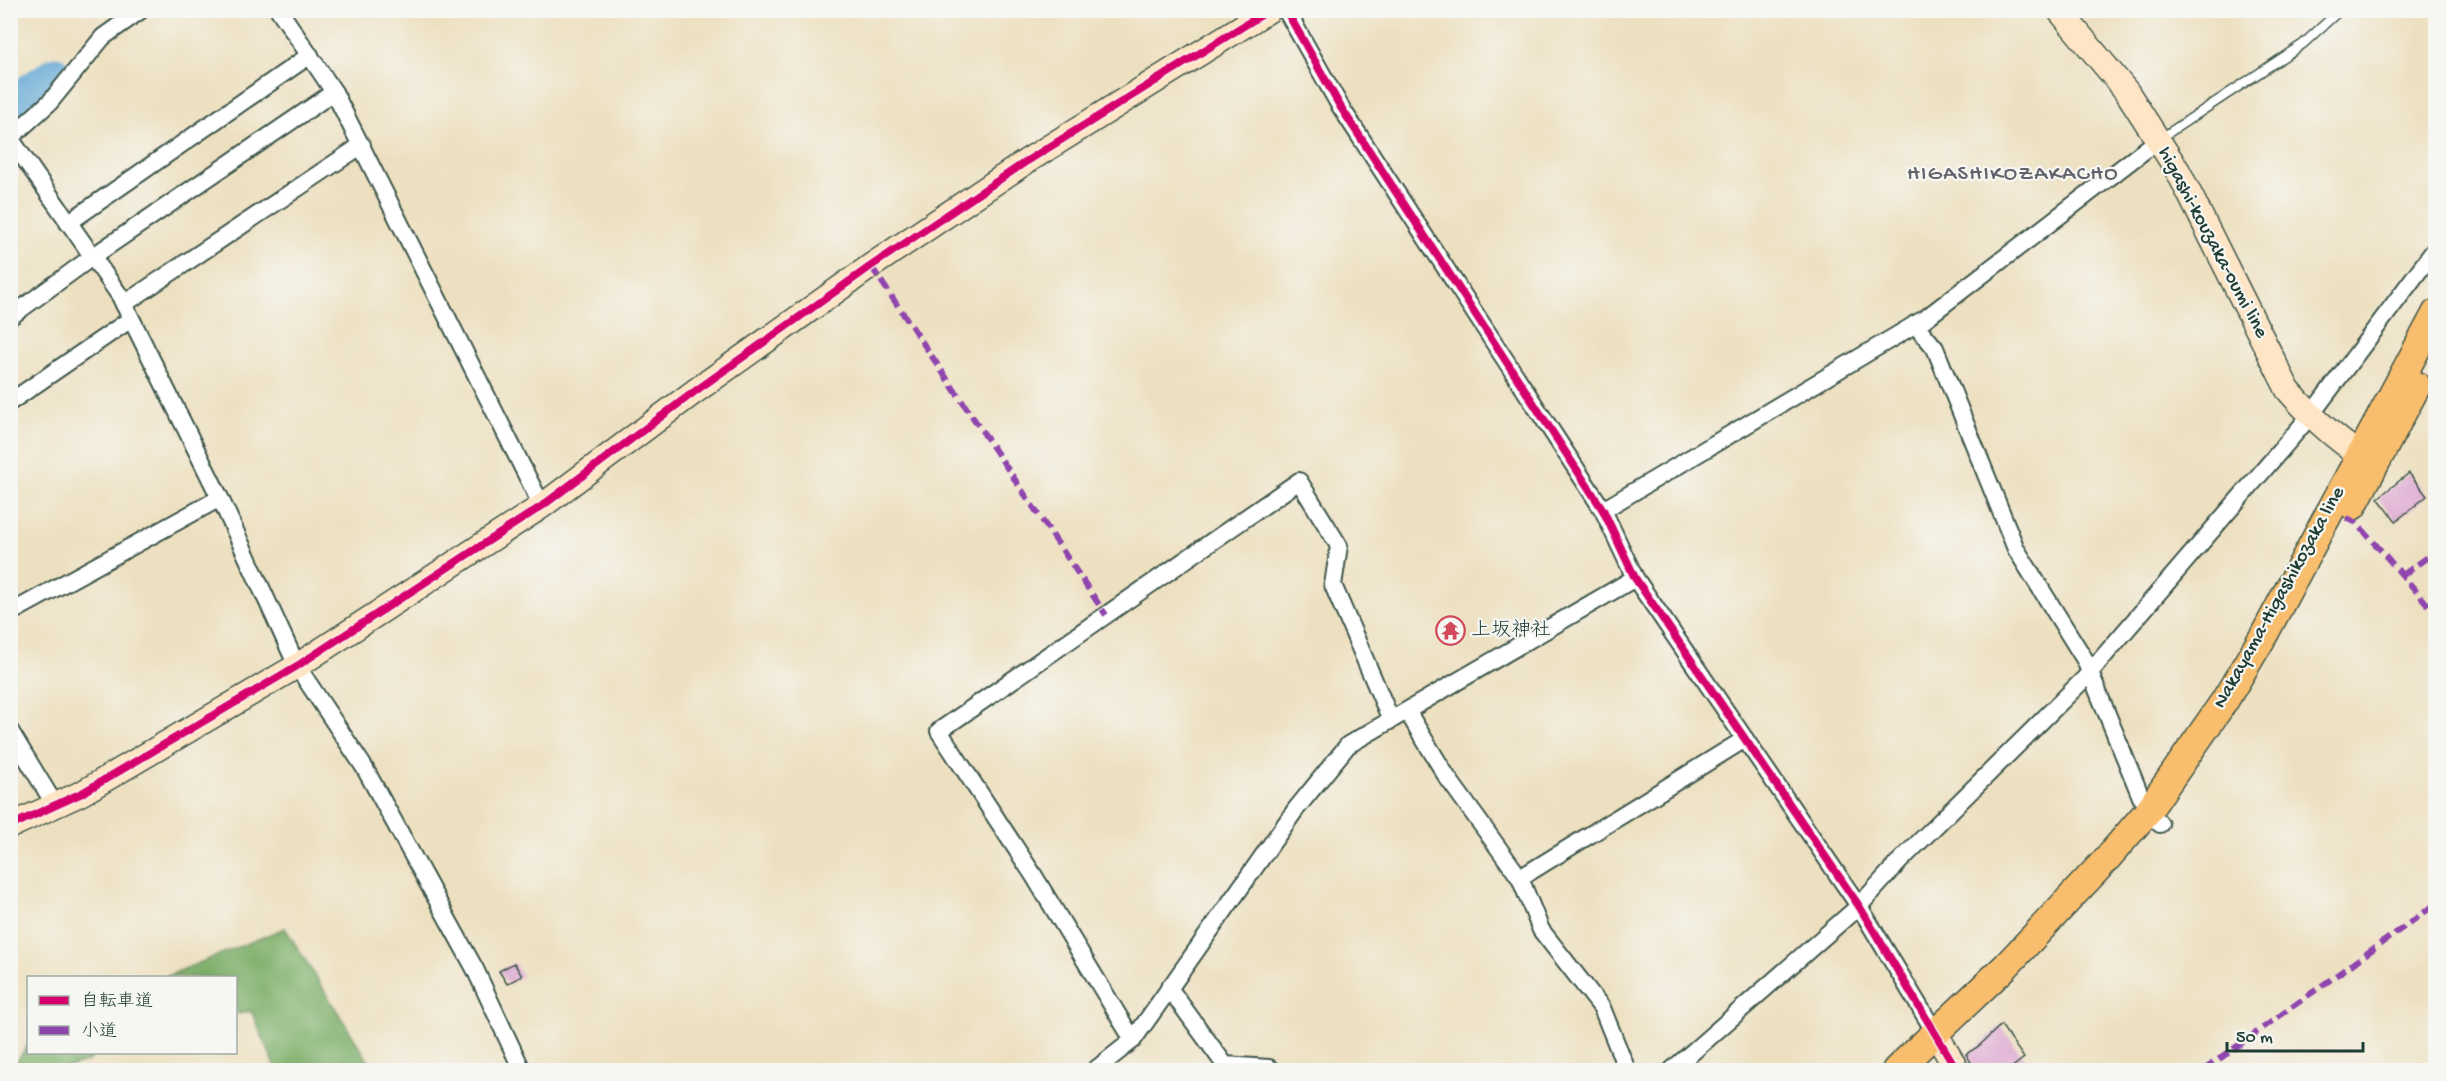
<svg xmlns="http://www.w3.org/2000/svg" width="2446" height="1081" viewBox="0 0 2446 1081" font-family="'Gochi Hand','Klee One',sans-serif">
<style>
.forest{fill:#7dae68;stroke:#4e764e;stroke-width:1.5}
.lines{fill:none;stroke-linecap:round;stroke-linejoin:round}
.river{stroke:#5da4d3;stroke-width:33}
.building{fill:#dea9d0}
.lane-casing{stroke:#3e5549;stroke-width:11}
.street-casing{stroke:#3e5549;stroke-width:20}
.secondary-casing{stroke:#3e5549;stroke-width:27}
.primary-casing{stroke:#3e5549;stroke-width:30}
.lane{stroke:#fff;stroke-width:8}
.street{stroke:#fff;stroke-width:16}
.secondary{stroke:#fde5c5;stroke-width:24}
.primary{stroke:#f9be6d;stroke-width:27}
.quiet{stroke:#8e44ad;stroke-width:6;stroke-dasharray:12 6;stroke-linecap:butt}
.cycleway-casing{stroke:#f6f6f2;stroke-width:11}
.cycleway{stroke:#d6006c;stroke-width:8}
.labels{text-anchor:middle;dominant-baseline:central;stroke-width:4.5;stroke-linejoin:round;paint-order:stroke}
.street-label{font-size:20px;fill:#1f3d34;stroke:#f6f6f2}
.poi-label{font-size:20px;fill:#1f3d34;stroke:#f6f6f2;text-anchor:start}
.quarter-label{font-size:22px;letter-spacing:1.5px;fill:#62636b;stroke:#f6f6f2}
</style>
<rect width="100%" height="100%" fill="#f6f6f2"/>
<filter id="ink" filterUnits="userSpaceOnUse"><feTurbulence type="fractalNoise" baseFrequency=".0167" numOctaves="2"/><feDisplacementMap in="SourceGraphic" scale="12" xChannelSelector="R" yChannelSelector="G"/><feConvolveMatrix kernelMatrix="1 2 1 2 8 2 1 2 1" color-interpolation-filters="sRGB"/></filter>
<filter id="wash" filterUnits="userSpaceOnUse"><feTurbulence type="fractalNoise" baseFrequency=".008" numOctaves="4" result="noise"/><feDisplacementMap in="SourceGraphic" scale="24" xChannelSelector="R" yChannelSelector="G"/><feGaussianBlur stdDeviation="1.35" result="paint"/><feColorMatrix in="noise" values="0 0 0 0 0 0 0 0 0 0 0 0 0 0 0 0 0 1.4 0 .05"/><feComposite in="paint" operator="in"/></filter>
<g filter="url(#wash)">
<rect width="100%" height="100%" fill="#ede0c0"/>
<g class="forest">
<path d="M285 928 374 1070H277L251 1011 239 1014 236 1012V978L165 977Z"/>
<path d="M28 1045V1052L97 1053 88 1061 60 1070H11Z"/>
</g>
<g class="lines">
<path class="river" d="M10 103 55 73"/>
</g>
<g id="blocks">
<g class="building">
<path d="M2409 473 2427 496 2396 521 2378 498Z"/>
<path d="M514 963 522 976 507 984 499 971Z"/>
<path d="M2001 1025 2024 1058 2007 1071H1976L1966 1054 1979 1046Z"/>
</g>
</g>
</g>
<g filter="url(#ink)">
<use href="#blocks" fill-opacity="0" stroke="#3e5549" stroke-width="1.5"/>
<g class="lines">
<defs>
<path id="lane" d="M2161 138 2303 44 2340 10"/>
<g id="street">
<path d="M279 10 334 92 542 506"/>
<path d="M1286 10 1340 106 1603 510 1635 578 1859 906 1936 1034"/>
<path d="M10 138 120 296 220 498 297 666 364 767 475 969 522 1070"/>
<path d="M10 138 50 102 103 37 141 10"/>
<path d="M68 223 310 55"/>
<path d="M124 304 362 145"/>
<path d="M10 317 92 257 334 92"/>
<path d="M1915 324 1935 348 2016 549 2085 660 2141 797 2148 811 2160 824"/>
<path d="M10 402 131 319"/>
<path d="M1603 510 1926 318 2158 140"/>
<path d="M10 613 220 498"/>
<path d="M1407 711 1447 777 1520 878 1745 739"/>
<path d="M10 731 55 805"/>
<path d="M1520 878 1541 930 1602 1008 1627 1070"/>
<path d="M1169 988 1225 1065 1269 1068 1271 1070"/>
<path d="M1133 1040 1034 876 939 731 1299 481 1339 546 1333 585 1391 720"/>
<path d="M1095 1070 1133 1040 1296 809 1348 745 1635 578"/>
<path d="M1672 1070 1859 906 1899 862 2085 678 2310 416 2436 248"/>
</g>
<g id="secondary">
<path d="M2059 10 2127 92 2178 171 2288 390C2313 419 2342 445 2375 464"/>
<path d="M10 826 82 793 297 666 542 506 694 392 871 266 1027 161 1269 10"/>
<path d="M1936 1034 1957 1070"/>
</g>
<g id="primary">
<path d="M2353 506 2417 386"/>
<path d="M1896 1070 2005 967 2104 862 2148 811 2225 700 2264 635 2436 313"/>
</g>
</defs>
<use href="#lane" class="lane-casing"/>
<use href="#street" class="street-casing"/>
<use href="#secondary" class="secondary-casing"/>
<use href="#primary" class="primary-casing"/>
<use href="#lane" class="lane"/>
<use href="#street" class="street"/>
<use href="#secondary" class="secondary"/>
<use href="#primary" class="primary"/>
<g class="quiet">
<path d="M871 266 1106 615"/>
<path d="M2347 518 2357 523 2436 614"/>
<path d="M2403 575 2436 551"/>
<path d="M2204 1070 2436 904"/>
</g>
<defs>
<g id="cycleway">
<path d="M1286 10 1340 106 1603 510 1635 578 1859 906 1957 1070"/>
<path d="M10 826 82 793 297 666 542 506 694 392 871 266 1027 161 1269 10"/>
</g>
</defs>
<use href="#cycleway" class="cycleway-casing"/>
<use href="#cycleway" class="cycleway"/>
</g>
</g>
<defs>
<symbol id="temple-ring" viewBox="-11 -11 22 22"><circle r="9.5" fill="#f6f6f2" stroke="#d1495b" stroke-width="1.5"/><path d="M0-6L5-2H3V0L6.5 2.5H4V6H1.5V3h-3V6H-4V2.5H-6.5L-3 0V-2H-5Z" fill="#d1495b"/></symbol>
</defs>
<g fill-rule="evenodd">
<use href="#temple-ring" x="1434" y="614" width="33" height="33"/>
</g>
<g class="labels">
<g class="street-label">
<text transform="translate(2212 243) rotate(62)">higashi-kouzaka-oumi line</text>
<text transform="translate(2280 598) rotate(-61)">Nakayama-Higashikozaka line</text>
</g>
<g class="poi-label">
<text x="1471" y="631">上坂神社</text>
</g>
<g class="quarter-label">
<text x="2013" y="175">HIGASHIKOZAKACHO</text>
</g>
</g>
<rect width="2446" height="1081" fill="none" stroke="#f6f6f2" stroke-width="36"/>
<rect x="27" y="976" width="210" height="78" fill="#f6f6f2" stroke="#a0aca6" stroke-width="1.5"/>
<rect x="39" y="996" width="30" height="9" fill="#d6006c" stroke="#a0aca6" stroke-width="1.5"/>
<text x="81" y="1006" font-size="18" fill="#1f3d34">自転車道</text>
<rect x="39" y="1026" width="30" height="9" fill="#8e44ad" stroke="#a0aca6" stroke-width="1.5"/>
<text x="81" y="1036" font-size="18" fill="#1f3d34">小道</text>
<path d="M2227 1042v9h136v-9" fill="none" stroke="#1f3d34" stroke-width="3"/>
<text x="2236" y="1042" font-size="18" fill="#1f3d34" stroke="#f6f6f2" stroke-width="4.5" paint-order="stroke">50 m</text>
</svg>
